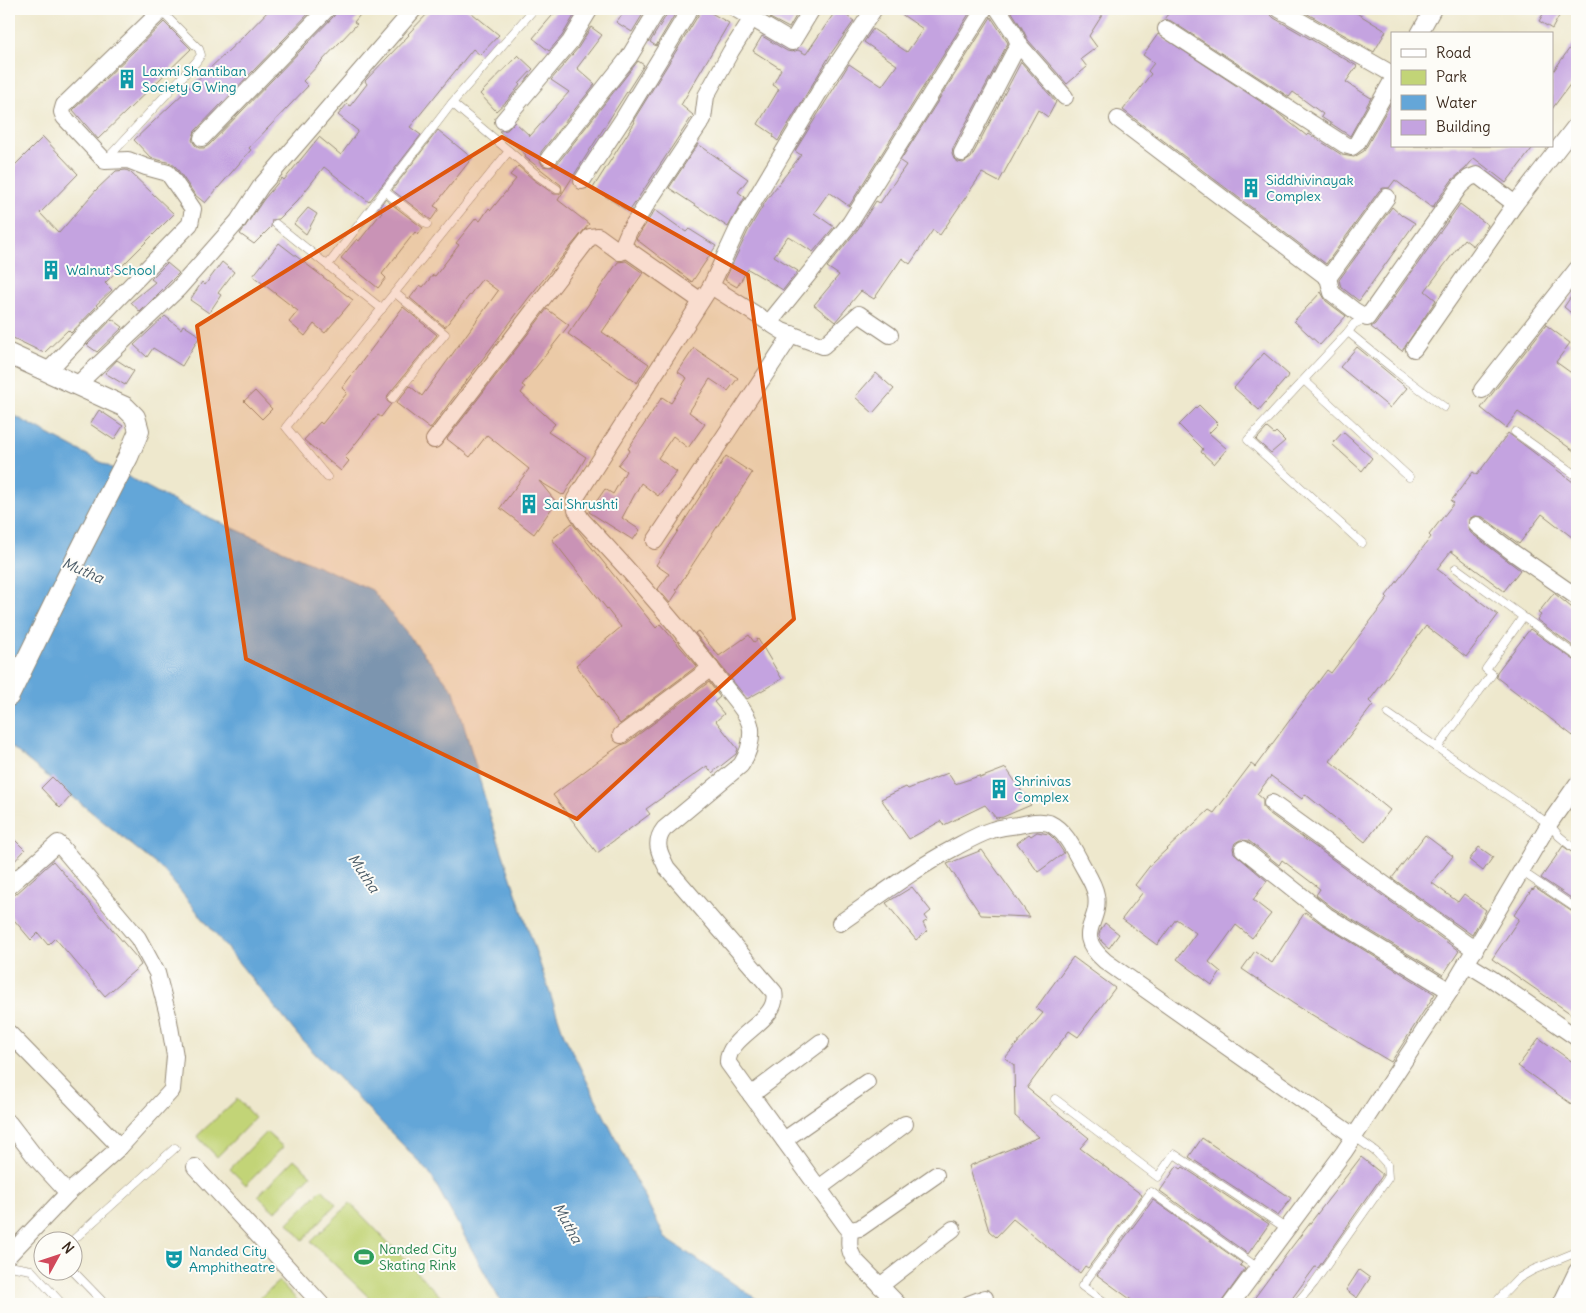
<svg xmlns="http://www.w3.org/2000/svg" width="1586" height="1313" viewBox="0 0 1586 1313" font-family="Delius,sans-serif">
<style>
.green{fill:#c2d477;stroke:#7e7f4a}
.water{fill:#64a6d8;stroke:#50687b}
.building{fill:#c4a3e0}
.lines{fill:none;stroke-linecap:round;stroke-linejoin:round}
.service-casing{stroke:#948976;stroke-width:9}
.minor-casing{stroke:#948976;stroke-width:18}
.tertiary-casing{stroke:#948976;stroke-width:22}
.service{stroke:#fff;stroke-width:8}
.minor{stroke:#fff;stroke-width:16}
.tertiary{stroke:#fff;stroke-width:20}
.marked{fill:#df570d;fill-opacity:0.2;stroke:#df570d;stroke-width:4;stroke-linejoin:round}
.labels{text-anchor:middle;dominant-baseline:central;stroke-width:4;stroke-linejoin:round;paint-order:stroke}
.culture-label{font-size:14px;fill:#0d838f;stroke:#fdfcf7;text-anchor:start}
.leisure-label{font-size:14px;fill:#27864d;stroke:#fdfcf7;text-anchor:start}
.water-label{font-size:15px;font-style:italic;fill:#4b5c68;stroke:#fdfcf7}
</style>
<rect width="100%" height="100%" fill="#fdfcf7"/>
<filter id="ink" filterUnits="userSpaceOnUse"><feTurbulence type="fractalNoise" baseFrequency=".02" numOctaves="2"/><feDisplacementMap in="SourceGraphic" scale="10" xChannelSelector="R" yChannelSelector="G"/><feConvolveMatrix kernelMatrix="1 2 1 2 8 2 1 2 1" color-interpolation-filters="sRGB"/></filter>
<filter id="wash" filterUnits="userSpaceOnUse"><feTurbulence type="fractalNoise" baseFrequency=".0096" numOctaves="4" result="noise"/><feDisplacementMap in="SourceGraphic" scale="20" xChannelSelector="R" yChannelSelector="G"/><feGaussianBlur stdDeviation="1.12" result="paint"/><feColorMatrix in="noise" values="0 0 0 0 0 0 0 0 0 0 0 0 0 0 0 0 0 1.4 0 .05"/><feComposite in="paint" operator="in"/></filter>
<g filter="url(#wash)">
<rect width="100%" height="100%" fill="#eee8cd"/>
<g class="green">
<path d="M237 1099 255 1118 217 1157 197 1136Z"/>
<path d="M266 1132 283 1147 246 1185 230 1169Z"/>
<path d="M294 1159 311 1175 275 1212 258 1196Z"/>
<path d="M322 1189 336 1204 303 1240 288 1223Z"/>
<path d="M350 1203 443 1299 438 1304H376L311 1242Z"/>
<path d="M279 1281 301 1304H253Z"/>
</g>
<path class="water" d="M9 413 179 504 372 590 454 691 490 816 564 1035 665 1238 764 1304H502L429 1172 300 1038 164 871 9 745Z"/>
<g id="blocks">
<g class="building">
<path d="M270 9H313L195 131 192 140 195 145 199 148H204L209 145 334 16 337 9H365L354 22 357 24 303 81 308 86 249 148 251 150 205 203 195 195 176 167 171 163 151 158 134 140 245 35Z"/>
<path d="M432 9H467L499 35 480 55 473 49 410 127 421 135 369 202 324 167 298 200 279 219 272 220 271 227 254 244 240 234 264 199 282 178 284 180 319 137 341 155 358 131 338 115 347 104 350 106 367 84 365 81 409 35 408 34Z"/>
<path d="M558 9H578L562 36 549 51 533 38Z"/>
<path d="M627 9H646L632 32 616 22Z"/>
<path d="M668 9H678L656 46 650 42 667 14Z"/>
<path d="M700 9H704L729 23 681 105 693 115 629 212 593 188 635 122 633 121 699 14Z"/>
<path d="M775 9H800L789 28 770 18Z"/>
<path d="M837 9 854 21 832 52 778 141 773 137 774 135 758 124 779 89 773 85 781 69 753 51 762 36 787 51 792 52 798 50 806 54Z"/>
<path d="M894 9H972L849 206 829 192 814 213 834 227 813 252 788 236 774 256 798 271 783 290 748 269 737 287 725 280 748 231 767 199 801 155 795 151 849 64 882 86 897 65 864 42 873 29 907 52 923 29Z"/>
<path d="M1010 9H1106L1089 36 1097 47 1081 59 1087 67 1067 84 1028 40 1022 28Z"/>
<path d="M1172 9H1269L1270 14 1274 18 1357 66 1346 82 1371 98 1350 136 1321 117 1323 114 1293 92 1289 97 1171 21 1164 19Z"/>
<path d="M1299 9H1350L1386 31 1374 52Z"/>
<path d="M1546 9H1563L1552 29 1539 21Z"/>
<path d="M991 17 1008 43 953 148 952 154 954 159 958 162 963 163 971 158 1021 62 1056 102 1048 117 1038 110 999 182 982 173 940 235 933 230 910 264 902 258 874 299 861 291 835 322 814 305 839 275 827 267 858 229 876 201 880 203 906 165 900 161Z"/>
<path d="M164 22 191 49 98 139 73 110Z"/>
<path d="M591 27 602 35 577 68 595 84 541 152 540 161 543 166 552 167 557 164 638 61 644 65 558 200 589 224 530 296 430 429 396 403 410 386 422 396 498 291 482 279 445 327 410 298 420 285 423 287 433 275 435 276 459 245 456 243 476 218 480 221 489 208 491 210 516 179 510 175 518 166 534 180 554 194H559L562 192 561 185 525 157 526 155 499 131 507 130 515 122 530 136 569 92 551 80 578 48Z"/>
<path d="M1158 34 1278 113 1307 136 1309 134 1342 155 1354 157 1364 151 1392 101V146H1534L1506 183 1474 158 1466 168 1452 180 1432 208 1395 180 1389 188H1383L1379 191 1326 264 1123 110 1151 74 1148 71 1154 63 1143 55Z"/>
<path d="M1577 38V75L1552 109V73Z"/>
<path d="M518 55 533 69 519 84 520 85 507 101 496 111 480 94Z"/>
<path d="M438 130 472 158 434 206 439 209 431 220 392 190Z"/>
<path d="M43 137 78 174 40 213 59 233 96 190 116 171 126 170 130 172 174 214 105 283 112 290 96 305 97 306 71 333 68 330 44 353 9 336V249H10L9 171Z"/>
<path d="M698 144 748 179 738 192 745 197 728 227 669 188Z"/>
<path d="M385 199 423 228 418 235 415 232 382 274 386 278 378 288 341 258 357 239 359 241 382 212 378 209Z"/>
<path d="M1460 204 1488 225 1473 246 1464 239 1425 291 1436 300 1402 351 1371 327 1375 324Z"/>
<path d="M1392 207 1402 216V215L1415 223 1359 301 1341 287 1339 280Z"/>
<path d="M308 208 317 214 306 234 294 224Z"/>
<path d="M655 210 686 232 689 229 716 246 692 282 636 239Z"/>
<path d="M279 243 353 300 325 333 314 324 305 336 289 322 298 311 253 276Z"/>
<path d="M626 261 643 273 602 332 649 364 637 383 568 334 618 262Z"/>
<path d="M222 262 234 272 218 293 221 295 209 313 190 300 202 282 205 285Z"/>
<path d="M167 263 179 273 140 312 131 302 155 282 151 279Z"/>
<path d="M1577 288V318L1564 307Z"/>
<path d="M1321 292 1326 301 1346 316 1320 345 1294 321Z"/>
<path d="M403 307 437 335 388 395 387 401 391 404 381 417 378 415 345 457 349 461 341 471 304 440 320 422 322 424 347 393 342 388Z"/>
<path d="M547 309 569 325 522 385 525 387 521 393 555 424 548 432 586 457 564 495 563 494 562 495 539 481 556 502 534 534 500 508 529 469 487 435 470 457 447 439Z"/>
<path d="M165 316 181 329 183 325 200 336 182 366 153 348 147 357 134 345Z"/>
<path d="M112 319 123 327 97 352 87 345Z"/>
<path d="M1546 325 1570 343 1556 362 1577 377V453L1518 412 1506 428 1481 408Z"/>
<path d="M1357 347 1407 388 1390 408 1340 367Z"/>
<path d="M694 348 738 378 728 391 710 379 689 412 705 424 688 448 673 436 658 458 677 472 658 496 641 483 622 518 640 530 633 540 589 512 605 489 613 494 626 471 618 465 630 450 628 449 662 397 671 403 687 378 678 372Z"/>
<path d="M1264 353 1289 375 1259 410 1234 388Z"/>
<path d="M117 360 134 371 125 385 105 373Z"/>
<path d="M876 373 894 389 873 413 855 397Z"/>
<path d="M255 391 272 409 262 419 244 401Z"/>
<path d="M1199 405 1218 424 1209 433 1227 449 1214 464 1201 452 1203 449 1179 425Z"/>
<path d="M99 410 123 426 114 440 90 424Z"/>
<path d="M1267 428 1274 434 1276 432 1285 441 1271 453 1256 440Z"/>
<path d="M1343 432 1372 458 1362 471 1332 444Z"/>
<path d="M1508 433 1577 485V541L1542 514 1519 544 1483 517 1474 516 1469 519 1468 528 1471 533 1520 570 1504 591 1451 551 1437 569 1498 615 1466 657 1426 626 1369 701 1373 705 1330 761 1390 810 1365 842 1305 794 1302 799 1271 776 1257 794 1263 799V807L1266 811 1459 951 1443 975 1333 908 1316 895 1320 889 1282 860 1279 865 1249 841 1240 840 1235 843 1233 848 1234 853 1267 881 1253 900 1271 914 1252 938 1236 925 1209 962 1221 972 1212 985 1177 959 1196 933 1176 919 1157 945 1122 919 1143 892 1135 885 1152 863 1209 810 1214 813 1251 764 1255 767 1327 670 1331 673 1388 598 1386 596 1431 537 1429 535 1454 503 1451 501 1473 472 1477 475Z"/>
<path d="M726 456 752 473 676 590 678 591 670 603 658 589 669 574 656 565Z"/>
<path d="M572 523 656 628 660 624 697 666 620 724 576 665 621 627 552 539Z"/>
<path d="M1554 593 1577 612V649L1537 620 1541 615 1538 613Z"/>
<path d="M1530 629 1577 662V739L1496 677 1497 672Z"/>
<path d="M698 631 719 656 749 635 754 642 758 639 782 679 747 699 695 633Z"/>
<path d="M709 682 720 697 714 702 724 714 716 721 738 749 736 754 712 773 707 766 646 809 650 814 597 853 553 795 606 755 621 745 627 743Z"/>
<path d="M1006 768 1031 805 1003 817 996 818 985 805 944 825 941 821 909 839 881 799 906 787 908 789 948 773 955 784 979 776 980 778Z"/>
<path d="M52 777 71 796 60 808 41 788Z"/>
<path d="M1037 832 1049 834 1056 841 1064 853 1038 872 1017 843 1029 834 1031 836Z"/>
<path d="M9 834 25 850 9 867Z"/>
<path d="M1425 835 1453 856 1432 883 1458 902 1464 894 1486 910 1472 935 1392 878Z"/>
<path d="M1563 846 1577 856V902L1541 878Z"/>
<path d="M1479 847 1493 857 1483 871 1469 860Z"/>
<path d="M982 850 1030 917 981 915 947 864Z"/>
<path d="M53 861 137 958 141 965 105 996 55 938 48 945 38 933 31 940 9 914V896L16 894Z"/>
<path d="M912 887 931 911 925 916 928 920 923 923 927 931 916 940 886 903Z"/>
<path d="M1535 887 1577 915V1018L1492 959 1519 919 1514 915 1532 889 1533 890Z"/>
<path d="M1305 912 1322 924 1435 994 1391 1062 1294 1004 1242 969 1255 951 1272 963Z"/>
<path d="M1105 923 1119 934 1109 948 1102 942 1099 935 1100 931Z"/>
<path d="M1073 957 1115 988 1078 1037 1069 1031 1027 1088 1089 1138 1080 1148 1142 1195 1088 1268 1085 1266 1080 1273 1013 1219 996 1237 989 1231 969 1166 1039 1137 1015 1116 1014 1065 1005 1058 1043 1013 1036 1008Z"/>
<path d="M1539 1038 1577 1065V1108L1518 1066Z"/>
<path d="M1202 1138 1291 1198 1278 1216 1189 1157Z"/>
<path d="M1361 1157 1382 1174V1176L1318 1268 1315 1267 1288 1304H1250L1291 1248Z"/>
<path d="M1177 1166 1181 1169 1183 1167 1269 1224 1248 1254 1160 1191Z"/>
<path d="M1153 1200 1242 1263 1240 1265 1245 1269 1220 1304H1137L1097 1275Z"/>
<path d="M1359 1270 1370 1278 1357 1298 1346 1290Z"/>
</g>
</g>
</g>
<g filter="url(#ink)">
<use href="#blocks" fill-opacity="0" stroke="#948976" stroke-width="1"/>
<g class="lines">
<defs>
<g id="service">
<path d="M509 151 538 176 557 189"/>
<path d="M106 160 196 62 201 55 199 49 161 11"/>
<path d="M384 191 427 224"/>
<path d="M276 224 382 309"/>
<path d="M328 265 452 103 534 9"/>
<path d="M1348 332 1354 324 1365 319"/>
<path d="M1305 381 1409 477"/>
<path d="M392 399 445 334 395 293"/>
<path d="M1515 432 1577 476"/>
<path d="M327 477 286 427 509 151 452 103"/>
<path d="M1362 543 1248 440 1348 332 1397 372 1444 407"/>
<path d="M1456 568 1577 656"/>
<path d="M1388 714 1549 824 1559 836 1577 851"/>
<path d="M1437 748 1492 674 1486 669 1523 617"/>
<path d="M1521 871 1577 909"/>
<path d="M1055 1099 1158 1177 1174 1154 1287 1229"/>
<path d="M72 1241 175 1148"/>
<path d="M9 1266 31 1270 62 1304"/>
<path d="M72 1270 105 1304"/>
<path d="M1107 1304 1082 1286 1151 1192 1258 1268"/>
<path d="M1296 1304 1314 1283 1388 1178 1387 1164 1376 1152 1355 1137"/>
<path d="M1494 1304 1519 1278 1533 1270 1577 1252"/>
</g>
<g id="minor">
<path d="M736 9 792 42 812 9"/>
<path d="M874 9 827 79 739 226 711 286 782 331 823 346 859 314 890 335"/>
<path d="M998 9 1014 33 1020 46 1065 97"/>
<path d="M1279 9 1392 74"/>
<path d="M1166 29 1345 145 1352 147 1357 143 1392 81"/>
<path d="M1419 34 1433 9"/>
<path d="M1118 119 1328 278 1332 293 1355 311 1367 318 1460 186 1469 178 1477 175 1515 204"/>
<path d="M503 121 570 42 590 9"/>
<path d="M202 138 327 9"/>
<path d="M962 153 1019 43"/>
<path d="M549 158 629 57 658 9"/>
<path d="M582 181 623 119 690 9"/>
<path d="M620 252 629 231 703 119 706 96 731 51 752 18"/>
<path d="M1328 278 1387 197"/>
<path d="M711 286 575 499 576 510 582 520C632 573 681 628 725 687 734 699 749 714 751 729 752 742 748 754 741 765L664 829C653 843 660 854 667 868L774 992C781 1021 726 1035 728 1063L846 1226 850 1230 860 1228 936 1175"/>
<path d="M769 323 850 223 984 9"/>
<path d="M1414 349 1515 204 1577 124"/>
<path d="M47 372 190 224 193 209 168 173 146 167 128 160 105 161 64 117 62 112 64 105 163 9"/>
<path d="M77 385 178 289 238 221 261 186 414 9"/>
<path d="M1482 390 1577 269"/>
<path d="M434 440 590 237 598 236 620 252 628 250 701 301"/>
<path d="M1477 525 1515 554 1577 597"/>
<path d="M655 541 792 334"/>
<path d="M621 735 711 668"/>
<path d="M1272 803 1475 950"/>
<path d="M1243 849 1327 916 1450 991"/>
<path d="M9 886 58 843 138 938 157 973 168 1015 175 1056 172 1090 120 1147 68 1193 9 1255"/>
<path d="M840 923C878 897 914 869 954 848 967 841 979 834 992 830 1001 827 1010 826 1019 825 1028 823 1039 820 1049 823 1064 830 1072 846 1080 861 1085 871 1094 883 1096 895 1101 925 1072 932 1105 961L1355 1137"/>
<path d="M1466 963 1492 979 1577 1038"/>
<path d="M9 1033 120 1147"/>
<path d="M751 1095 821 1042"/>
<path d="M9 1123 36 1158 68 1193"/>
<path d="M784 1140 867 1082"/>
<path d="M195 1167 321 1304"/>
<path d="M819 1188 905 1124"/>
<path d="M850 1230C849 1241 848 1249 854 1259L898 1304"/>
<path d="M880 1286 953 1229"/>
<path d="M969 1304 985 1298"/>
<path d="M1231 1304 1344 1152 1450 991 1549 824 1577 784"/>
<path d="M1561 1304 1577 1271"/>
</g>
<path id="tertiary" d="M9 354 125 407 135 417 139 431 128 457 80 551 9 696"/>
</defs>
<use href="#service" class="service-casing"/>
<use href="#minor" class="minor-casing"/>
<use href="#tertiary" class="tertiary-casing"/>
<use href="#service" class="service"/>
<use href="#minor" class="minor"/>
<use href="#tertiary" class="tertiary"/>
</g>
</g>
<path class="marked" d="M502 137 748 275 794 619 577 819 246 659 197 326Z"/>
<defs>
<symbol id="building-bare" viewBox="-9 -9 18 18"><path d="M-4-6H4V6H1V3H-1V6H-4ZM-2.5-4.3h1.7v1.8h-1.7ZM.8-4.3h1.7v1.8H.8ZM-2.5-1h1.7V.8h-1.7ZM.8-1h1.7V.8H.8Z" fill="#0f9aa8" stroke="#fdfcf7" stroke-width="2.5" paint-order="stroke"/></symbol>
<symbol id="stadium-bare" viewBox="-9 -9 18 18"><path d="M0-5a6.5 5 0 1 0 0 10a6.5 5 0 1 0 0-10ZM-3.5-1.8h7v3.6h-7Z" fill="#2e9e5b" stroke="#fdfcf7" stroke-width="2.5" paint-order="stroke"/></symbol>
<symbol id="theatre-bare" viewBox="-9 -9 18 18"><path d="M-5-5.5Q0-4 5-5.5V0Q5 5 0 6Q-5 5-5 0ZM-3.3-2.5H-1v1.5H-3.3ZM1-2.5H3.3v1.5H1ZM-2.8 1Q0 5.5 2.8 1Z" fill="#0f9aa8" stroke="#fdfcf7" stroke-width="2.5" paint-order="stroke"/></symbol>
</defs>
<g fill-rule="evenodd">
<use href="#building-bare" x="113" y="65" width="28" height="28"/>
<use href="#building-bare" x="1237" y="174" width="28" height="28"/>
<use href="#building-bare" x="37" y="256" width="28" height="28"/>
<use href="#building-bare" x="515" y="490" width="28" height="28"/>
<use href="#building-bare" x="985" y="775" width="28" height="28"/>
<use href="#stadium-bare" x="350" y="1243" width="28" height="28"/>
<use href="#theatre-bare" x="160" y="1245" width="28" height="28"/>
</g>
<g class="labels">
<g class="culture-label">
<text x="142" y="71">Laxmi Shantiban<tspan x="142" dy="16">Society G Wing</tspan></text>
<text x="1266" y="180">Siddhivinayak<tspan x="1266" dy="16">Complex</tspan></text>
<text x="66" y="270">Walnut School</text>
<text x="544" y="504">Sai Shrushti</text>
<text x="1014" y="781">Shrinivas<tspan x="1014" dy="16">Complex</tspan></text>
<text x="189" y="1251">Nanded City<tspan x="189" dy="16">Amphitheatre</tspan></text>
</g>
<g class="leisure-label">
<text x="379" y="1249">Nanded City<tspan x="379" dy="16">Skating Rink</tspan></text>
</g>
<g class="water-label">
<text transform="translate(83 570) rotate(23)">Mutha</text>
<text transform="translate(364 873) rotate(56)">Mutha</text>
<text transform="translate(568 1223) rotate(61)">Mutha</text>
</g>
</g>
<rect width="1586" height="1313" fill="none" stroke="#fdfcf7" stroke-width="30"/>
<rect x="1391" y="32" width="162" height="115" fill="#fdfcf7" stroke="#afa8a0"/>
<rect x="1401" y="49" width="25" height="8" fill="#ffffff" stroke="#afa8a0"/>
<text x="1436" y="58" font-size="15" fill="#3b2a1e">Road</text>
<rect x="1401" y="70" width="25" height="15" fill="#c2d477" stroke="#afa8a0"/>
<text x="1436" y="82" font-size="15" fill="#3b2a1e">Park</text>
<rect x="1401" y="95" width="25" height="15" fill="#64a6d8" stroke="#afa8a0"/>
<text x="1436" y="108" font-size="15" fill="#3b2a1e">Water</text>
<rect x="1401" y="120" width="25" height="15" fill="#c4a3e0" stroke="#afa8a0"/>
<text x="1436" y="132" font-size="15" fill="#3b2a1e">Building</text>
<g transform="translate(58 1256) rotate(50)"><circle r="24" fill="#fdfcf7" stroke="#afa8a0"/>
<path d="M0-4L9 19L0 12L-9 19Z" fill="#d1495b"/>
<text y="-8" font-size="14" font-weight="bold" text-anchor="middle" fill="#3b2a1e">N</text>
</g>
</svg>
